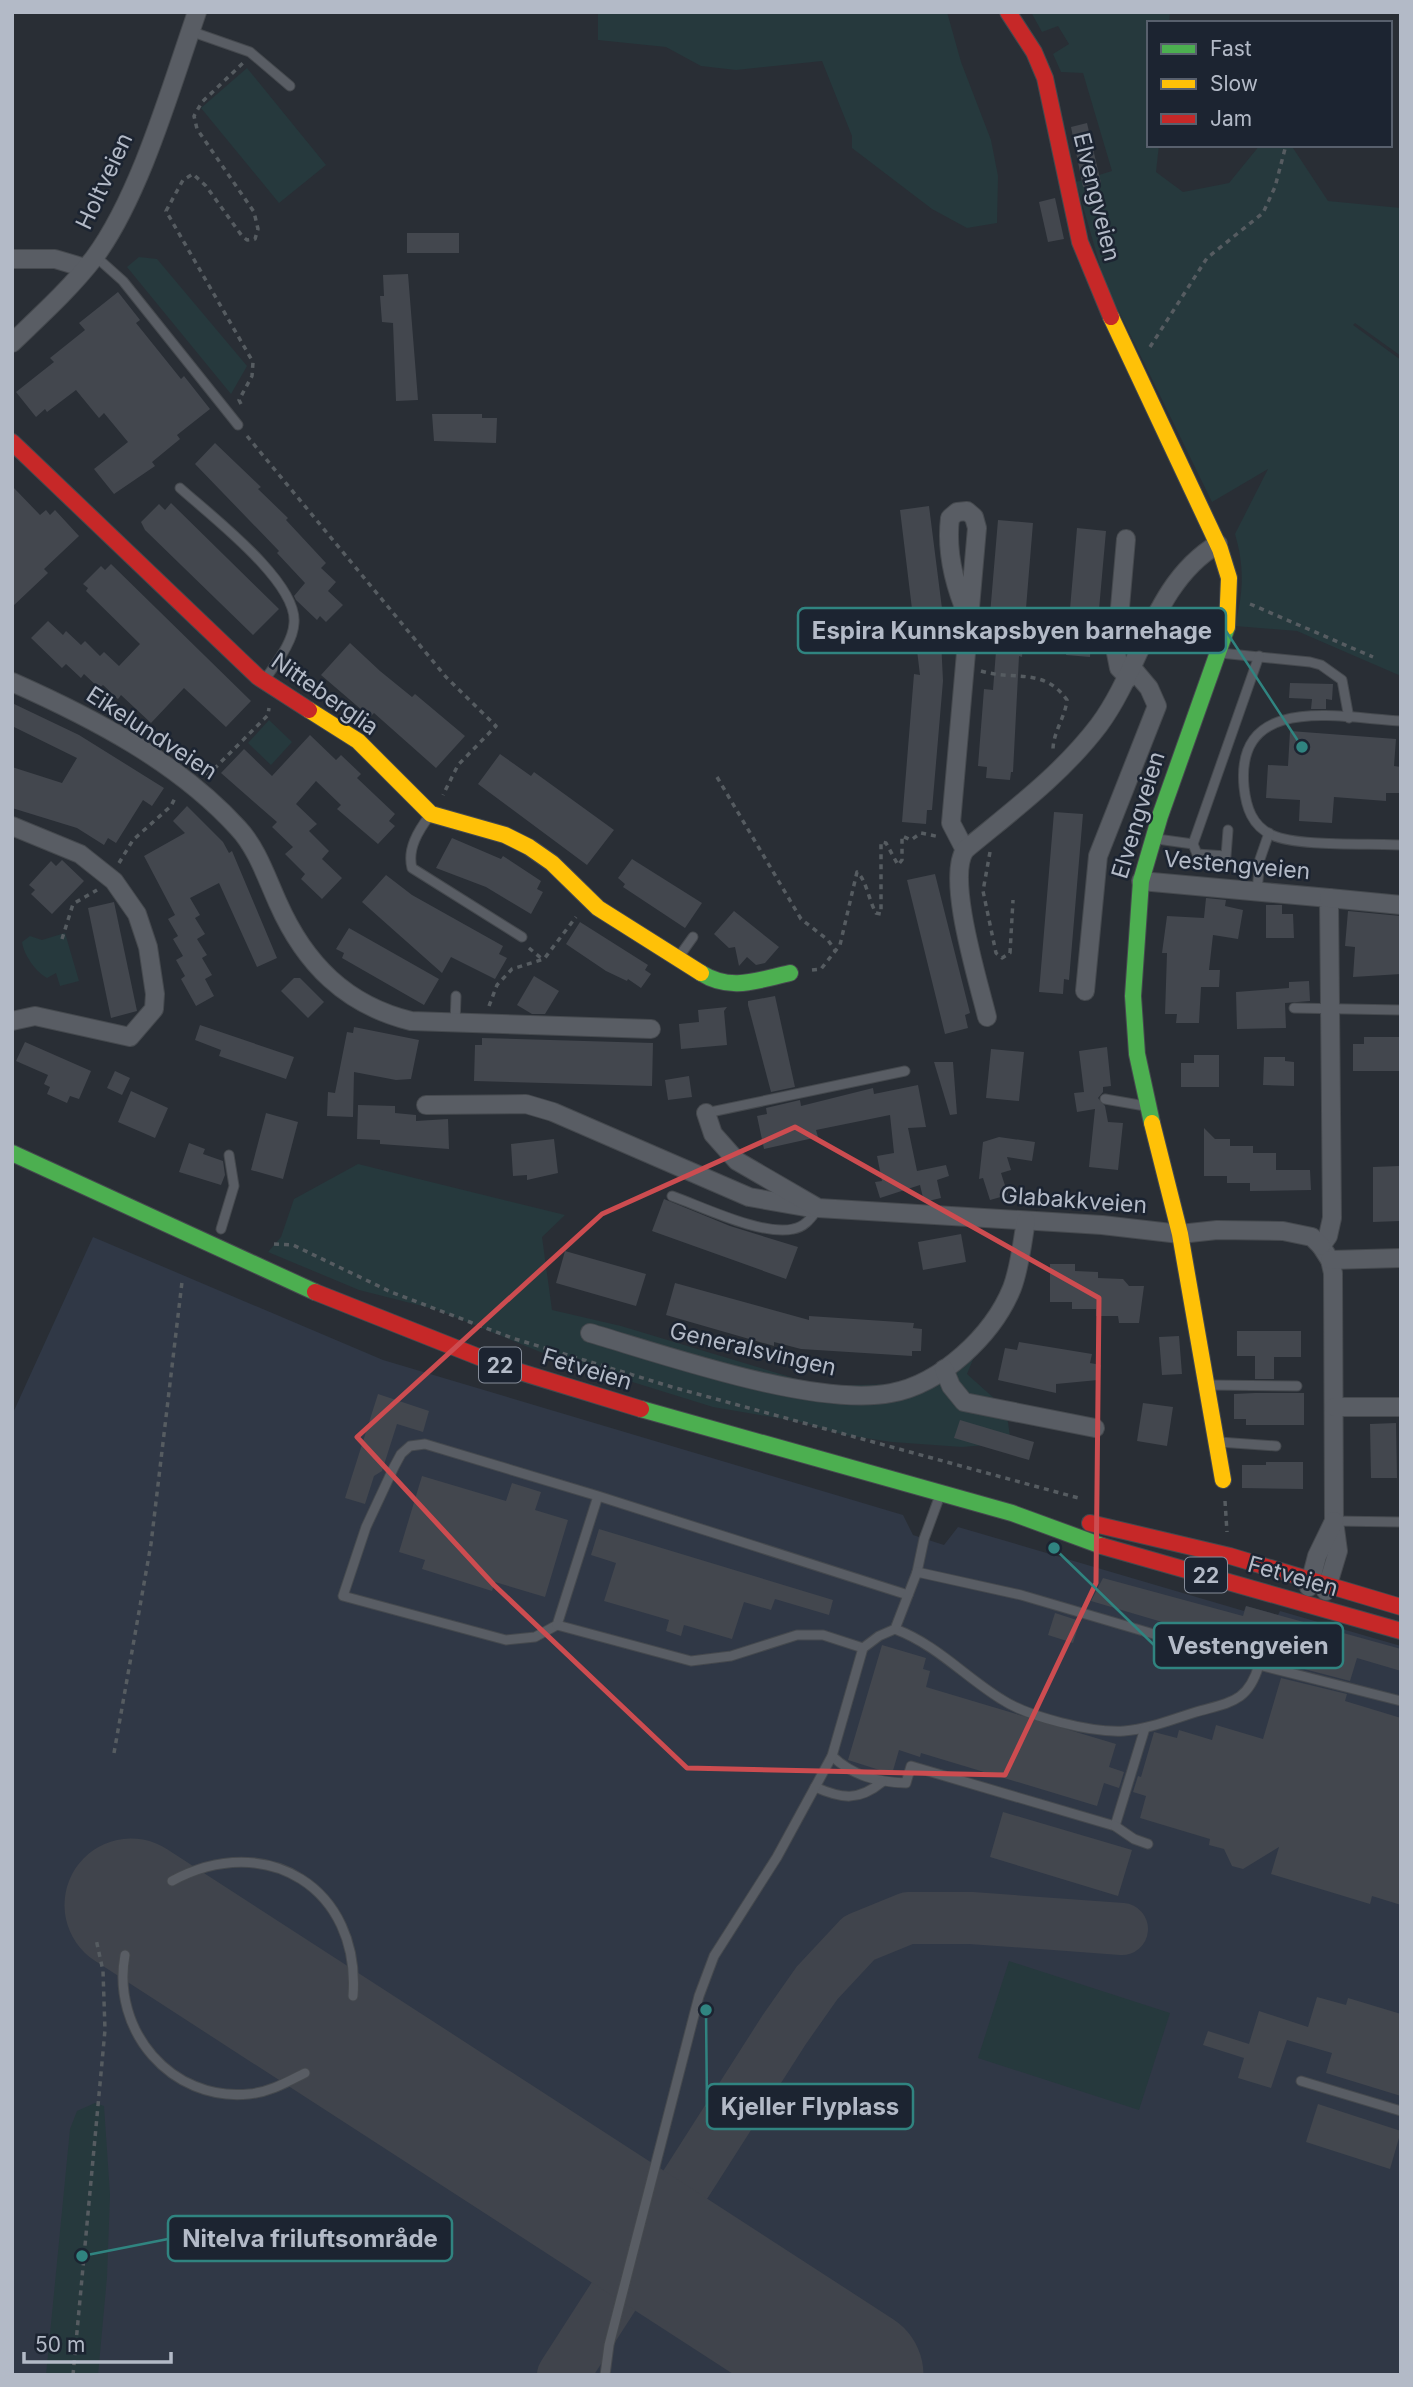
<svg xmlns="http://www.w3.org/2000/svg" width="1413" height="2387" viewBox="0 0 1413 2387" font-family="Inter,sans-serif">
<style>
.airport{fill:#303846}
.green{fill:#26393d}
.lines{fill:none;stroke-linecap:round;stroke-linejoin:round}
.taxiway{stroke:#40444c;stroke-width:52}
.runway{stroke:#40444c;stroke-width:133}
.building{fill:#43474e}
.lane-casing{stroke:#45494e;stroke-width:11}
.street-casing{stroke:#45494e;stroke-width:20}
.fast-casing{stroke:#45494e;stroke-width:18}
.slow-casing{stroke:#45494e;stroke-width:18}
.jam-casing{stroke:#45494e;stroke-width:18}
.path{stroke:#565c61;stroke-width:3.5;stroke-dasharray:5 5;stroke-linecap:butt}
.lane{stroke:#595d64;stroke-width:9}
.street{stroke:#595d64;stroke-width:18}
.fast{stroke:#4caf50;stroke-width:16}
.slow{stroke:#ffc107;stroke-width:16}
.jam{stroke:#c62828;stroke-width:16}
.marked{fill:none;stroke:#cd4c50;stroke-width:5;stroke-linejoin:round}
.labels{text-anchor:middle;dominant-baseline:central;stroke-width:5;stroke-linejoin:round;paint-order:stroke}
.shield{fill:#1c2431;stroke:#868d9a;stroke-width:2}
.shield-label{font-size:21px;font-weight:bold;fill:#b3bac7}
.street-label{font-size:23px;fill:#b3bac7;stroke:#1c2431}
.leader{fill:none;stroke:#308480;stroke-width:2.5}
.callout-dot{fill:#308480;stroke:#1c2431;stroke-width:2.5}
.callout{fill:#1c2431;stroke:#308480;stroke-width:2.5}
.callout-label{font-size:24px;text-anchor:middle;font-weight:bold;fill:#b3bac7}
</style>
<rect width="100%" height="100%" fill="#292e35"/>
<path class="airport" d="M93 1237 383 1360 903 1515 913 1535 944 1545 958 1527 1244 1611 1246 1606 1278 1615 1280 1611 1401 1646V2375H12V1415Z"/>
<g class="green">
<path d="M598 12H947L961 62 991 140 998 176 997 223 967 228 932 209 852 148V136L822 61 736 70 701 66 666 47 598 40Z"/>
<path d="M1031 12H1170L1169 23H1149V145H1159L1156 172 1183 192 1229 183 1260 145H1291L1328 201 1401 208V356L1355 323 1353 325 1401 360V676L1297 631 1235 626C1243 593 1245 568 1235 534L1268 469 1212 502 1105 283 1076 182 1112 171 1083 73 1061 72 1053 54 1069 44 1058 26 1042 32Z"/>
<path d="M247 68 326 165 279 203 201 108Z"/>
<path d="M139 257 157 259 247 366 231 394 127 267Z"/>
<path d="M269 720 292 742 271 765 248 743Z"/>
<path d="M65 933 79 981 60 986 56 973 47 978C35 971 24 955 22 942L30 936 42 940Z"/>
<path d="M358 1164 565 1215 542 1237 552 1310 621 1326 820 1386 937 1383 981 1340 967 1374 1006 1409 1011 1443 962 1447 892 1442 845 1435 801 1422 713 1407 555 1358 438 1310 359 1290 268 1252 281 1237 294 1199Z"/>
<path d="M1009 1961 1170 2013 1139 2110 978 2058Z"/>
<path d="M95 2103 104 2106 110 2195 107 2277 98 2375H46L70 2129 77 2111Z"/>
</g>
<g class="lines">
<path class="taxiway" d="M563 2375 628 2274 646 2261 676 2258 664 2238V2218L784 2030 817 1983 859 1938 908 1918H971L1122 1929"/>
<path class="runway" d="M131 1905 857 2375"/>
</g>
<g class="building">
<path d="M1087 123 1101 183 1083 187 1071 127Z"/>
<path d="M1055 198 1064 239 1048 242 1039 202Z"/>
<rect x="407" y="233" width="52" height="20"/>
<path d="M408 274 418 400 396 401 393 323 382 322 380 296H384L383 275Z"/>
<path d="M118 292 140 320 136 323 181 379 184 376 210 409 177 435 180 439 152 462 155 466 114 494 94 469 128 442 104 413 99 418 76 390 47 412 45 409 36 417 16 392 54 362 50 358 85 330 79 323Z"/>
<path d="M432 414H482V418H497L496 443 434 441Z"/>
<path d="M215 443 261 487 258 489 288 518 286 520 326 563 321 568 336 582 328 591 343 605 326 622 320 616 317 620 296 600 294 596 305 583 277 553 279 551 195 464Z"/>
<path d="M12 486 40 515 46 510 50 515 55 510 79 536 44 569 48 573 12 607Z"/>
<path d="M171 503 279 609 253 635 145 530 141 522 159 504 165 510Z"/>
<path d="M929 506 946 640H941L943 681 932 810H927L926 824 902 822 914 674 920 675 900 510Z"/>
<path d="M998 520 1033 523 1022 657 1019 656 1013 772H1011L1010 780 986 778 987 767 978 766 984 689 993 690 996 651 987 650Z"/>
<path d="M1077 528 1106 531 1096 643H1091L1090 657 1066 655Z"/>
<path d="M111 564 251 701 226 727 184 688 151 723 121 695 118 699 103 685 99 688 84 674 81 678 66 664 62 668 31 638 48 621 63 635 66 631 81 645 85 641 100 656 104 652 119 666 140 644 86 591 88 588 83 584 101 566 105 570Z"/>
<path d="M350 643 380 671 412 697 415 694 465 736 436 768 374 713 370 717 321 675Z"/>
<path d="M1290 683 1333 684 1332 700 1326 699V709H1311L1312 699 1289 698Z"/>
<path d="M12 703 79 735 164 788 152 806 143 800 116 843 108 838 104 845 77 828 12 808V767L62 783 77 758 12 726Z"/>
<path d="M1290 731 1396 739 1394 766 1401 767V793H1386V801L1334 797 1332 823 1299 821 1300 800 1266 798 1268 765 1288 766Z"/>
<path d="M310 735 336 760 341 755 361 774 357 778 395 814 389 821 395 826 378 844 337 809 341 805 316 781 296 804 317 824 309 831 329 851 322 859 342 878 322 899 301 879 305 874 285 854 293 847 272 827 277 822 221 773 244 749 272 776Z"/>
<path d="M500 754 531 776 534 772 614 830 587 865 478 784Z"/>
<path d="M187 806 223 842 229 853 232 851 277 958 257 967 219 883 190 898 200 915 195 918 205 934 197 939 207 955 202 958 212 975 205 979 214 996 196 1006 181 979 185 976 176 960 183 956 173 939 178 936 168 919 175 915 144 856 185 833 173 821Z"/>
<path d="M1054 812 1083 814 1069 980 1064 979 1063 994 1039 992Z"/>
<path d="M452 838 501 859 503 856 541 881 537 889 543 892 531 914 486 887 436 868Z"/>
<path d="M632 859 702 903 685 928 623 887 625 884 618 878Z"/>
<path d="M62 860 84 881 52 914 31 894 35 890 29 885 51 861 56 866Z"/>
<path d="M935 874 970 1013 965 1015 968 1028 945 1034 907 880Z"/>
<path d="M386 875 412 895 503 946 499 954 507 958 495 979 451 957 442 973 362 902Z"/>
<path d="M1206 898 1226 900 1225 906 1243 910 1238 939 1213 935 1209 970H1220L1219 987H1201L1199 1023H1176L1177 1014H1165L1167 953H1162L1167 916 1204 918Z"/>
<path d="M114 902 137 1011 111 1018 88 908Z"/>
<path d="M1266 905H1282V914H1293L1294 938H1266Z"/>
<path d="M734 911 779 947 765 963 756 965 747 957 739 966 735 947 729 948 714 934Z"/>
<path d="M1348 911 1401 916V974L1353 977 1355 947 1345 946Z"/>
<path d="M580 922 648 965 645 970 651 974 641 988 628 979 627 981 606 971 566 944Z"/>
<path d="M349 928 439 979 424 1005 342 958 344 953 336 949Z"/>
<path d="M534 976 559 991 545 1014H532L517 1005Z"/>
<path d="M294 978H300L324 1002 308 1018 281 991Z"/>
<path d="M1309 981 1310 1001 1285 1003 1286 1028 1237 1029 1236 992 1289 988V982Z"/>
<path d="M775 996 795 1087 771 1092 748 1005V1001Z"/>
<path d="M727 1007 724 1011 727 1045 681 1049 679 1024 699 1022 698 1010Z"/>
<path d="M200 1025 294 1057 286 1079 219 1056 221 1050 195 1040Z"/>
<path d="M354 1027 419 1040 411 1079 396 1080 354 1072 353 1117 327 1116 328 1092 335 1093 347 1032 353 1033Z"/>
<path d="M1364 1037H1401V1071H1353V1044H1364Z"/>
<path d="M482 1038 653 1043 652 1086 474 1081 475 1045H482Z"/>
<path d="M25 1042 91 1071 79 1099 70 1096 67 1103 47 1094 50 1087 44 1084 48 1075 16 1061Z"/>
<path d="M1107 1047 1111 1086 1103 1087V1092L1098 1098 1105 1106 1108 1122 1123 1123 1118 1170 1089 1167 1095 1109 1077 1112 1074 1093 1084 1092 1079 1051Z"/>
<path d="M991 1049 1024 1052 1019 1101 986 1098Z"/>
<path d="M1194 1055H1219V1087H1181V1063H1194Z"/>
<path d="M1264 1057H1285V1061L1294 1062V1086L1263 1085Z"/>
<path d="M934 1062H953L957 1114 950 1115Z"/>
<path d="M115 1071 130 1078 122 1095 107 1088Z"/>
<path d="M689 1076 692 1097 668 1100 665 1080Z"/>
<path d="M918 1085 926 1127 908 1128 917 1171 946 1165 949 1176 937 1180 941 1198 924 1202 920 1185 880 1198 875 1182 882 1181 877 1156 894 1153 890 1115 816 1130 818 1137 764 1149 757 1116 767 1114 766 1108 800 1100 801 1106 873 1088 874 1094Z"/>
<path d="M131 1091 168 1108 155 1138 118 1122Z"/>
<path d="M358 1105 395 1106V1113L416 1115V1121L448 1119 449 1149 380 1144V1140L357 1139Z"/>
<path d="M266 1113 298 1122 283 1179 251 1170Z"/>
<path d="M1204 1128 1215 1139H1230V1146H1253V1153H1276V1170H1310L1311 1190 1250 1191V1183H1227V1176H1204Z"/>
<path d="M999 1137 1035 1142 1032 1161 1007 1157 1011 1170 1001 1173 1008 1195 990 1200 983 1178 979 1179 983 1142Z"/>
<path d="M554 1139 558 1173 527 1180V1175L513 1176 511 1144Z"/>
<path d="M189 1143 205 1149 203 1154 223 1161 225 1175 221 1185 179 1172Z"/>
<path d="M1399 1166 1400 1221 1373 1222V1167Z"/>
<path d="M664 1199 730 1226 798 1247 786 1279 652 1231Z"/>
<path d="M961 1234 966 1262 923 1270 918 1242Z"/>
<path d="M565 1251 646 1274 636 1306 556 1283Z"/>
<path d="M1050 1264H1075V1271L1098 1272V1278L1123 1279 1129 1286H1144L1139 1323H1119L1118 1316H1096V1309H1072V1302H1050Z"/>
<path d="M675 1283 809 1320V1316L914 1323 913 1328 922 1329 921 1351H912V1356L801 1349 774 1342V1346L666 1315Z"/>
<path d="M1237 1331H1301V1357H1274V1379H1255V1356H1237Z"/>
<path d="M1179 1336 1182 1374 1162 1375 1159 1337Z"/>
<path d="M1019 1342 1092 1354 1090 1363 1101 1365 1098 1380 1056 1384V1393L998 1380 1005 1348 1017 1350Z"/>
<path d="M1255 1393H1304V1425H1246V1419H1234V1394Z"/>
<path d="M378 1394 429 1411 423 1432 397 1424 382 1471 374 1476 365 1504 345 1498Z"/>
<path d="M1143 1403 1173 1407 1167 1446 1137 1441Z"/>
<path d="M960 1420 1034 1442 1029 1460 954 1438Z"/>
<path d="M1396 1423 1397 1478H1371L1370 1424Z"/>
<path d="M1266 1462H1303V1489L1242 1488V1465H1266Z"/>
<path d="M422 1476 506 1501 512 1483 541 1492 535 1510 568 1520 545 1597 495 1582 492 1591 422 1569 425 1560 399 1552Z"/>
<path d="M599 1529 833 1600 829 1615 775 1599 771 1610 744 1602 732 1639 684 1625 681 1636 666 1631 669 1620 604 1601 616 1563 591 1555Z"/>
<path d="M1103 1578 1243 1616 1246 1606 1401 1649V1671L1357 1658 1350 1681 1285 1664 1287 1659 1091 1601Z"/>
<path d="M1055 1613 1080 1621 1073 1643 1048 1635Z"/>
<path d="M882 1645 926 1658 923 1669 930 1671 926 1687 1116 1744 1109 1767 1124 1772 1119 1788 1104 1783 1097 1806 921 1753 920 1757 899 1750 892 1774 848 1760Z"/>
<path d="M1281 1678 1347 1694 1345 1701 1401 1718V1905L1372 1896 1370 1904 1271 1874 1279 1847 1243 1869 1232 1866 1224 1849 1209 1845 1210 1839 1140 1818 1146 1796 1133 1792 1138 1776 1141 1777 1154 1732 1177 1738 1179 1730 1212 1740 1216 1725 1263 1739Z"/>
<path d="M1003 1812 1132 1850 1118 1896 990 1857Z"/>
<path d="M1317 1997 1346 2005 1348 1998 1401 2014V2096L1326 2073 1332 2053 1287 2040 1271 2088 1238 2078 1244 2058 1203 2045 1208 2031 1249 2044 1259 2011 1308 2027Z"/>
<path d="M1318 2104 1401 2131 1390 2169 1306 2142Z"/>
</g>
<g class="lines">
<defs>
<g id="lane">
<path d="M190 31 250 52 290 86"/>
<path d="M95 256 123 281 238 425"/>
<path d="M180 488C210 515 298 582 294 623 293 643 275 664 264 681"/>
<path d="M1220 653 1310 662 1321 665 1342 680 1349 718"/>
<path d="M1401 721C1341 718 1235 692 1244 787 1246 807 1252 826 1272 835 1298 847 1369 843 1401 845"/>
<path d="M430 815C418 831 407 849 412 868L522 937"/>
<path d="M1157 839 1193 844 1259 656"/>
<path d="M1193 844 1197 854 1226 856 1228 830"/>
<path d="M1257 891 1260 859 1269 833"/>
<path d="M678 958 693 937"/>
<path d="M1294 1008 1401 1010"/>
<path d="M455 1024 456 996"/>
<path d="M1105 1099 1145 1106"/>
<path d="M706 1113 905 1071"/>
<path d="M672 1196C703 1207 762 1236 793 1229 805 1227 811 1218 818 1209"/>
<path d="M221 1229 234 1186 229 1155"/>
<path d="M1209 1385 1297 1386"/>
<path d="M1219 1442 1276 1446"/>
<path d="M598 1496 557 1625 535 1637 506 1640 343 1596 366 1527 394 1467 401 1454 410 1446 425 1444 598 1496 908 1595"/>
<path d="M1334 1521 1401 1522"/>
<path d="M917 1572 924 1539 939 1498"/>
<path d="M557 1625 691 1661 731 1656 797 1635H823L863 1648"/>
<path d="M895 1629C937 1645 964 1676 1001 1699 1028 1717 1092 1733 1124 1731 1149 1729 1173 1719 1196 1712 1231 1702 1248 1702 1259 1665"/>
<path d="M832 1756C853 1776 877 1782 906 1783L911 1766 1115 1826 1145 1728"/>
<path d="M815 1787C842 1799 859 1801 882 1782"/>
<path d="M1115 1826 1134 1839 1148 1844"/>
<path d="M172 1881C266 1830 361 1888 353 1996"/>
<path d="M125 1955C111 2030 171 2102 249 2094 270 2092 287 2082 305 2073"/>
<path d="M1301 2081 1401 2111"/>
<path d="M605 2375 609 2345 699 1996 714 1956 777 1857 832 1756 863 1648 879 1636 895 1629 917 1572 1021 1595 1259 1665 1401 1701"/>
</g>
<g id="street">
<path d="M12 259H55L85 268"/>
<path d="M12 343C40 316 70 289 94 258 140 196 171 87 197 12"/>
<path d="M1126 539 1116 653 1119 668 1129 678"/>
<path d="M12 682C93 718 178 762 238 828 257 848 267 879 278 903 305 964 346 1005 411 1021L651 1029"/>
<path d="M12 826 80 854 114 881 137 914 148 947 155 994 154 1009 130 1037 35 1016 12 1021"/>
<path d="M965 850 951 823 977 528 974 517 967 511 957 512 950 518C946 551 955 587 968 617"/>
<path d="M1141 881 1329 898 1332 1218 1328 1236 1321 1246 1330 1260 1333 1273 1334 1521 1338 1551 1326 1591"/>
<path d="M1329 898 1401 905"/>
<path d="M1085 991 1098 856 1157 706 1149 688 1133 669"/>
<path d="M987 1017C978 980 946 878 965 850 1012 811 1062 774 1099 725 1142 667 1153 582 1218 544"/>
<path d="M426 1105 526 1104 553 1112 749 1197 811 1208"/>
<path d="M706 1113 713 1134 737 1161 818 1208 1102 1225 1180 1234 1217 1230 1283 1231 1312 1237 1321 1246"/>
<path d="M1330 1260 1401 1258"/>
<path d="M590 1333C665 1355 817 1408 891 1393 941 1384 993 1335 1012 1288 1020 1267 1022 1243 1026 1221"/>
<path d="M944 1369 951 1386 964 1402 1095 1428"/>
<path d="M1334 1407H1401"/>
<path d="M1309 1587 1317 1556 1334 1521"/>
</g>
<g id="fast">
<path d="M701 973C731 992 758 980 790 973"/>
<path d="M1152 1123 1137 1054 1133 996 1141 881 1160 816 1227 627"/>
<path d="M12 1153 315 1292"/>
<path d="M641 1409 1012 1513 1102 1546"/>
</g>
<g id="slow">
<path d="M1111 317 1220 549 1229 578 1227 627"/>
<path d="M309 710 358 741 431 814 505 835 529 847 552 863 598 908 701 973"/>
<path d="M1152 1123 1180 1234 1223 1480"/>
</g>
<g id="jam">
<path d="M1008 12 1034 52 1045 78 1080 242 1111 317"/>
<path d="M12 442 258 677 309 710"/>
<path d="M315 1292 504 1367 641 1409"/>
<path d="M1090 1523 1230 1556 1401 1607"/>
<path d="M1102 1546 1401 1631"/>
</g>
</defs>
<use href="#lane" class="lane-casing"/>
<use href="#street" class="street-casing"/>
<use href="#fast" class="fast-casing"/>
<use href="#slow" class="slow-casing"/>
<use href="#jam" class="jam-casing"/>
<g class="path">
<path d="M1150 347 1207 258 1263 213 1275 187 1286 145"/>
<path d="M241 404 239 400 252 376 253 362 166 211 183 180 193 174 206 186 242 236 247 240 255 239 258 229 254 212 197 129 194 116 202 102 243 63"/>
<path d="M247 436 446 677 496 726 458 765 443 795"/>
<path d="M1250 604 1373 657"/>
<path d="M981 671C1014 681 1044 667 1067 700 1065 718 1053 732 1053 750"/>
<path d="M207 776 268 715 269 708"/>
<path d="M717 777 801 919 828 940 836 952"/>
<path d="M990 852 983 891 996 953 1002 958 1010 953 1013 900"/>
<path d="M119 863 133 840 171 806 176 796"/>
<path d="M62 939 73 904 97 890"/>
<path d="M529 948 542 959"/>
<path d="M812 970 821 969 840 945 857 872C866 879 869 901 876 913L881 914V842L886 843 898 865 902 860V836L911 840 921 833 940 837"/>
<path d="M489 1006 497 985 512 969 544 959 576 917"/>
<path d="M274 1244 293 1245 391 1292 512 1338 672 1387 1082 1499"/>
<path d="M1225 1501 1227 1532"/>
<path d="M114 1753 151 1544 182 1282"/>
<path d="M73 2375 105 2030 103 1971 96 1939"/>
</g>
<use href="#lane" class="lane"/>
<use href="#street" class="street"/>
<use href="#fast" class="fast"/>
<use href="#slow" class="slow"/>
<use href="#jam" class="jam"/>
</g>
<path class="marked" d="M795 1127 1099 1298 1096 1583 1005 1775 687 1768 494 1585 357 1437 602 1214Z"/>
<g class="labels">
<g class="shield">
<rect x="479" y="1347.5" width="42" height="35" rx="5"/>
<rect x="1185" y="1557.5" width="42" height="35" rx="5"/>
</g>
<g class="shield-label">
<text x="500" y="1365">22</text>
<text x="1206" y="1575">22</text>
</g>
<g class="street-label">
<text transform="translate(104 181) rotate(-65)">Holtveien</text>
<text transform="translate(1097 197) rotate(76)">Elvengveien</text>
<text transform="translate(325 694) rotate(35)">Nitteberglia</text>
<text transform="translate(152 733) rotate(33)">Eikelundveien</text>
<text transform="translate(1138 815) rotate(-73)">Elvengveien</text>
<text transform="translate(1237 865) rotate(5)">Vestengveien</text>
<text transform="translate(1074 1200) rotate(4)">Glabakkveien</text>
<text transform="translate(753 1349) rotate(13)">Generalsvingen</text>
<text transform="translate(587 1369) rotate(17)">Fetveien</text>
<text transform="translate(1293 1576) rotate(16)">Fetveien</text>
</g>
</g>
<path class="leader" d="M1302 747L1226 631M1054 1548L1154 1645M706 2010L707 2107M82 2256L168 2239"/>
<g class="callout-dot">
<circle cx="1302" cy="747" r="7"/>
<circle cx="1054" cy="1548" r="7"/>
<circle cx="706" cy="2010" r="7"/>
<circle cx="82" cy="2256" r="7"/>
</g>
<g class="callout">
<rect x="798" y="608" width="428" height="45" rx="7"/>
<rect x="1154" y="1623" width="189" height="45" rx="7"/>
<rect x="707" y="2084" width="206" height="45" rx="7"/>
<rect x="168" y="2216" width="284" height="45" rx="7"/>
</g>
<g class="callout-label">
<text x="1012" y="639">Espira Kunnskapsbyen barnehage</text>
<text x="1248" y="1654">Vestengveien</text>
<text x="810" y="2115">Kjeller Flyplass</text>
<text x="310" y="2247">Nitelva friluftsområde</text>
</g>
<rect width="1413" height="2387" fill="none" stroke="#b3bac7" stroke-width="28"/>
<rect x="1147" y="21" width="245" height="126" fill="#1c2431" stroke="#58606d" stroke-width="2"/>
<rect x="1161" y="44" width="35" height="10" fill="#4caf50" stroke="#58606d" stroke-width="2"/>
<text x="1210" y="56" font-size="21" fill="#b3bac7">Fast</text>
<rect x="1161" y="79" width="35" height="10" fill="#ffc107" stroke="#58606d" stroke-width="2"/>
<text x="1210" y="91" font-size="21" fill="#b3bac7">Slow</text>
<rect x="1161" y="114" width="35" height="10" fill="#c62828" stroke="#58606d" stroke-width="2"/>
<text x="1210" y="126" font-size="21" fill="#b3bac7">Jam</text>
<path d="M24 2352v10h147v-10" fill="none" stroke="#b3bac7" stroke-width="3.5"/>
<text x="35" y="2352" font-size="21" fill="#b3bac7" stroke="#1c2431" stroke-width="5" paint-order="stroke">50 m</text>
</svg>
